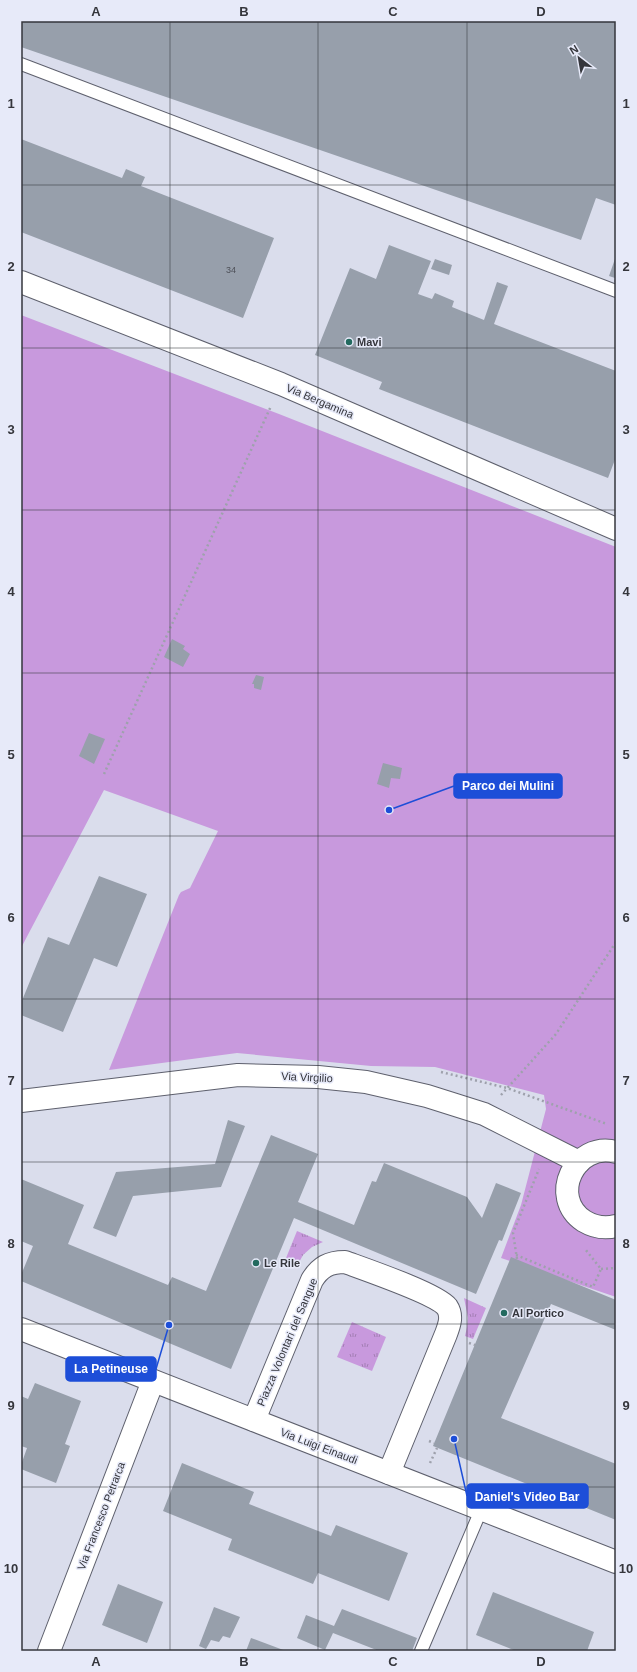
<svg xmlns="http://www.w3.org/2000/svg" width="637" height="1672" viewBox="0 0 637 1672" font-family="Helvetica,sans-serif">
<style>
.grass{fill:url(#grass-tufts)}
.park{fill:#c899dd}
.building{fill:#979fab}
.lines{fill:none;stroke-linecap:round;stroke-linejoin:round}
.service-casing{stroke:#5e606d;stroke-width:14}
.minor-casing{stroke:#5e606d;stroke-width:24}
.path{stroke:#9ea1ac;stroke-width:2.5;stroke-dasharray:2 3;stroke-linecap:butt}
.service{stroke:#fff;stroke-width:12}
.minor{stroke:#fff;stroke-width:22}
.grid{fill:none;stroke:#35363c;stroke-width:1;stroke-opacity:0.55}
.poi-dot{fill:#236a5f;stroke:#e7eaf9;stroke-width:1.5}
.labels{text-anchor:middle;dominant-baseline:central;stroke-width:3;stroke-linejoin:round;paint-order:stroke}
.number-label{font-size:9px;fill:#4e5058}
.poi-label{font-size:11px;font-weight:bold;fill:#35363c;stroke:#e7eaf9;text-anchor:start}
.street-label{font-size:11px;fill:#35363c;stroke:#e7eaf9}
.leader{fill:none;stroke:#1d4ed8;stroke-width:1.5}
.callout-dot{fill:#1d4ed8;stroke:#e7eaf9;stroke-width:1.5}
.callout{fill:#1d4ed8;stroke:#1d4ed8;stroke-width:1.5}
.callout-label{font-size:12px;text-anchor:middle;font-weight:bold;fill:#fff}
.neatline{fill:none;stroke:#35363c;stroke-width:1.5}
.grid-label{font-size:13px;text-anchor:middle;font-weight:bold;fill:#35363c}
</style>
<defs>
<pattern id="grass-tufts" width="24" height="20" patternUnits="userSpaceOnUse"><rect width="24" height="20" fill="#c899dd"/><path d="M3 7l-1-3M5 7V3M7 7l1-3M15 17l-1-3M17 17v-4M19 17l1-3" fill="none" stroke="#a37eb4"/></pattern>
</defs>
<rect width="100%" height="100%" fill="#daddec"/>
<g class="grass">
<path d="M297 1231 323 1242 312 1247 303 1255 296 1268 284 1263Z"/>
<path d="M464 1298 486 1308 473 1339 465 1336 467 1327 468 1318Z"/>
<path d="M352 1322 386 1337 372 1371 337 1357Z"/>
</g>
<path class="park" d="M21 315 279 414 616 547V1297L501 1258 521 1205 546 1109 544 1095 435 1067 371 1066 237 1053 109 1070 179 895 181 892 190 888 218 831 104 790 21 948Z"/>
<g class="building">
<path d="M21 21H616V205L596 198 581 240 21 47Z"/>
<path d="M21 139 122 178 126 169 145 177 141 186 274 238 243 318 21 232Z"/>
<path d="M389 245 431 261 418 294 432 299 435 293 454 301 452 307 484 320 497 282 508 286 494 324 616 371V457L608 478 379 389 382 382 315 355 350 268 376 279Z"/>
<path d="M616 256V283L614 282 615 278 609 276Z"/>
<path d="M435 259 452 265 449 275 431 269Z"/>
<path d="M172 639 185 646 183 649 190 654 183 667 164 657Z"/>
<path d="M256 675 264 677 261 690 254 688V684H252Z"/>
<path d="M89 733 105 739 94 764 79 756Z"/>
<path d="M383 763 402 768 400 779 391 778 389 788 377 784Z"/>
<path d="M99 876 147 894 117 967 94 958 63 1032 21 1015V1003L48 937 69 945Z"/>
<path d="M228 1120 245 1126 221 1187 133 1196 116 1237 93 1228 116 1172 215 1164Z"/>
<path d="M271 1135 318 1154 298 1202 354 1225 372 1181 376 1182 384 1163 467 1197 482 1218 496 1183 521 1193 502 1241 499 1240 476 1294 294 1218 231 1369 21 1281V1275L33 1246 21 1241V1179L84 1205 68 1244 168 1285 172 1277 206 1291Z"/>
<path d="M511 1257 616 1300V1330L551 1304 501 1418 616 1464V1520L433 1446Z"/>
<path d="M35 1383 81 1401 65 1444 70 1446 56 1483 21 1469V1465L27 1448 21 1446V1396L28 1399Z"/>
<path d="M182 1463 254 1492 249 1504 331 1536 336 1525 408 1553 389 1601 318 1573 313 1584 228 1550 232 1539 163 1511Z"/>
<path d="M118 1584 163 1602 147 1643 102 1625Z"/>
<path d="M493 1592 594 1632 587 1651H516L476 1635Z"/>
<path d="M214 1607 240 1617 230 1638 223 1636 219 1642 211 1640 206 1649 199 1646Z"/>
<path d="M342 1609 417 1638 412 1651H379L333 1633 325 1650 297 1638 306 1615 334 1626Z"/>
<path d="M251 1638 286 1651H246Z"/>
</g>
<g class="lines">
<defs>
<g id="service">
<path d="M21 64 616 291"/>
<path d="M421 1651 481 1510"/>
</g>
<g id="minor">
<path d="M21 282 281 384 616 529"/>
<path d="M21 1101 238 1075 318 1077 366 1082 427 1096 484 1114 579 1162"/>
<path d="M616 1152C575 1141 548 1197 584 1221 594 1227 604 1229 616 1226"/>
<path d="M21 1329 616 1562"/>
<path d="M254 1420 312 1280C320 1267 329 1262 345 1262 364 1269 437 1294 447 1307 453 1316 449 1326 446 1334L389 1473"/>
<path d="M49 1651 153 1381"/>
</g>
</defs>
<use href="#service" class="service-casing"/>
<use href="#minor" class="minor-casing"/>
<g class="path">
<path d="M104 774 271 406"/>
<path d="M441 1072 507 1088 607 1124"/>
<path d="M501 1095 556 1034 616 942"/>
<path d="M516 1255 593 1287 601 1269 585 1249"/>
<path d="M517 1259 513 1233 539 1169"/>
<path d="M601 1269 616 1268"/>
<path d="M469 1343 475 1345"/>
<path d="M429 1441 434 1443"/>
<path d="M430 1463 437 1448"/>
</g>
<use href="#service" class="service"/>
<use href="#minor" class="minor"/>
</g>
<path class="grid" d="M170 21V1651M318 21V1651M467 21V1651M21 185H616M21 348H616M21 510H616M21 673H616M21 836H616M21 999H616M21 1162H616M21 1324H616M21 1487H616"/>
<g class="poi-dot">
<circle cx="349" cy="342" r="4"/>
<circle cx="256" cy="1263" r="4"/>
<circle cx="504" cy="1313" r="4"/>
</g>
<g class="labels">
<g class="number-label">
<text x="231" y="270">34</text>
</g>
<g class="poi-label">
<text x="357" y="342">Mavi</text>
<text x="264" y="1263">Le Rile</text>
<text x="512" y="1313">Al Portico</text>
</g>
<g class="street-label">
<text transform="translate(320 401) rotate(23)">Via Bergamina</text>
<text transform="translate(307 1077) rotate(3)">Via Virgilio</text>
<text transform="translate(287 1342) rotate(-67)">Piazza Volontari del Sangue</text>
<text transform="translate(319 1446) rotate(21)">Via Luigi Einaudi</text>
<text transform="translate(101 1516) rotate(-69)">Via Francesco Petrarca</text>
</g>
</g>
<path class="leader" d="M389 810L454 786M169 1325L156 1369M454 1439L467 1496"/>
<g class="callout-dot">
<circle cx="389" cy="810" r="4"/>
<circle cx="169" cy="1325" r="4"/>
<circle cx="454" cy="1439" r="4"/>
</g>
<g class="callout">
<rect x="454" y="774" width="108" height="24" rx="4"/>
<rect x="66" y="1357" width="90" height="24" rx="4"/>
<rect x="467" y="1484" width="121" height="24" rx="4"/>
</g>
<g class="callout-label">
<text x="508" y="790">Parco dei Mulini</text>
<text x="111" y="1373">La Petineuse</text>
<text x="527" y="1501">Daniel's Video Bar</text>
</g>
<rect width="637" height="1672" fill="none" stroke="#e7eaf9" stroke-width="44"/>
<g transform="translate(579 58) rotate(329)" stroke="#e7eaf9" stroke-width="3" paint-order="stroke">
<path d="M0-3L7 15L0 10L-7 15Z" fill="#35363c"/>
<text y="-6" font-size="11" font-weight="bold" text-anchor="middle" fill="#35363c">N</text>
</g>
<rect x="22" y="22" width="593" height="1628" class="neatline"/>
<g class="grid-label">
<text x="96" y="16">A</text>
<text x="244" y="16">B</text>
<text x="393" y="16">C</text>
<text x="541" y="16">D</text>
<text x="11" y="108">1</text>
<text x="626" y="108">1</text>
<text x="11" y="271">2</text>
<text x="626" y="271">2</text>
<text x="11" y="434">3</text>
<text x="626" y="434">3</text>
<text x="11" y="596">4</text>
<text x="626" y="596">4</text>
<text x="11" y="759">5</text>
<text x="626" y="759">5</text>
<text x="11" y="922">6</text>
<text x="626" y="922">6</text>
<text x="11" y="1085">7</text>
<text x="626" y="1085">7</text>
<text x="11" y="1248">8</text>
<text x="626" y="1248">8</text>
<text x="11" y="1410">9</text>
<text x="626" y="1410">9</text>
<text x="11" y="1573">10</text>
<text x="626" y="1573">10</text>
<text x="96" y="1666">A</text>
<text x="244" y="1666">B</text>
<text x="393" y="1666">C</text>
<text x="541" y="1666">D</text>
</g>
</svg>
